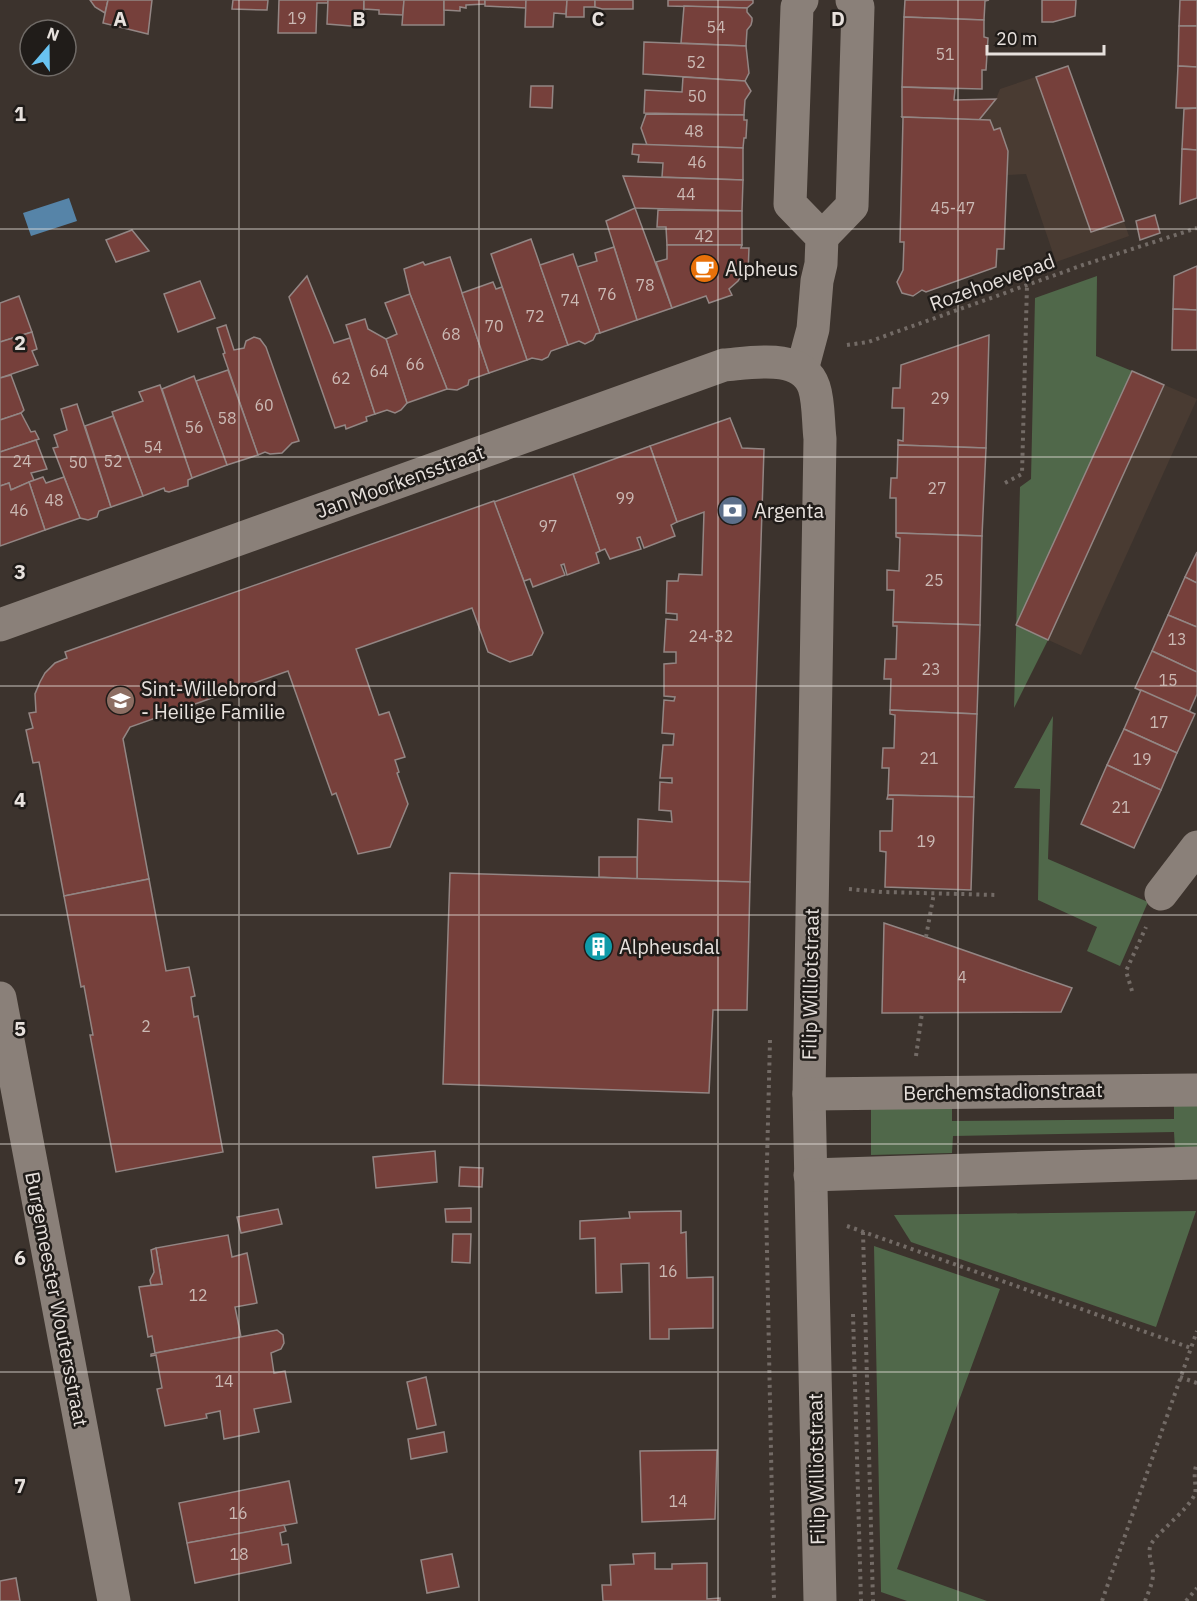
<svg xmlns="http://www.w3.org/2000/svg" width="1197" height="1601" viewBox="0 0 1197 1601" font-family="'IBM Plex Sans',sans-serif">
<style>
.built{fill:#493b32}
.green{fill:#50684a}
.water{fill:#5684a8}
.building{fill:#76403b;stroke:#938684;stroke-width:1.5}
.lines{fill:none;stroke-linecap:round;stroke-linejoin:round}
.path{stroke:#736b66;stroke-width:4;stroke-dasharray:3 4.5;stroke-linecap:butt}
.minor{stroke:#8a8079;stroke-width:33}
.grid{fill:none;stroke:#e7e1dd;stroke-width:1.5;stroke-opacity:0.55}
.labels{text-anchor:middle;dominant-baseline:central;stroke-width:5;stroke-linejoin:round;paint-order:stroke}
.number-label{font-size:16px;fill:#cbb9b4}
.poi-label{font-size:20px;fill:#e7e1dd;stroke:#201c19;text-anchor:start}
.street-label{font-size:20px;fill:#e7e1dd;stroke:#201c19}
.grid-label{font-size:20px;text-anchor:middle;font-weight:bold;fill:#e7e1dd;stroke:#201c19;stroke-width:5;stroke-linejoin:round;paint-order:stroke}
</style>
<rect width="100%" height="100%" fill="#3c332d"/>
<g class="built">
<path d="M1068 66 1129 236 1056 262 1026 174 1007 175 1008 151 1000 128 994 130 979 120 996 99 1000 89Z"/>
<path d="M1132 371 1197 399 1081 655 1016 625Z"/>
</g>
<g class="green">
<path d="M1097 276 1096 356 1132 371 1017 625 1048 640 1014 708 1020 487 1031 479 1035 298Z"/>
<path d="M1053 716 1048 859 1148 902 1120 966 1087 951 1097 927 1038 900 1040 789 1014 788Z"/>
<path d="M1174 1102H1197V1150H1175L1174 1132 953 1136 952 1153 871 1155V1107L952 1105V1121L1174 1119Z"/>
<path d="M1196 1211 1156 1327 911 1242 894 1215Z"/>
<path d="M874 1246 1000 1289 897 1569 987 1601H907L881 1592Z"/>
</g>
<path class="water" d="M69 198 77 221 31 236 23 213Z"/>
<g class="building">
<path d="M108 0 105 13 95 7 90 0Z"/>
<path d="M108 0H152L148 34 103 23Z"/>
<path d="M233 0H268L267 10 232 9Z"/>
<path d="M279 0H328V3H317L316 33H278Z"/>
<path d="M328 0H364L363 27 327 24Z"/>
<path d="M364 0H404L403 15 379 14V10L364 9Z"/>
<path d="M404 0H444V25H402Z"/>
<path d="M444 0H485V4L466 5V8L460 7V11L444 10Z"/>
<path d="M485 0H526V8L485 6Z"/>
<path d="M526 0H567L566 14 554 13 553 27H525Z"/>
<path d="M567 0H595V7H584V17H566Z"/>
<path d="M595 0H633V9H602L595 7Z"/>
<path d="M668 0H753V3L747 8 668 6Z"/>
<path d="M905 0H989L985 1 984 20 904 17Z"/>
<path d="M1042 0H1076L1075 16 1053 22H1042Z"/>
<path d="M1180 0H1197V26H1179Z"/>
<path d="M684 6 747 8V12L752 18V21L751 25 747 30 746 46 681 43Z"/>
<path d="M904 17 984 20V37L988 38 986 70H982V89L902 87Z"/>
<path d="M1179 26H1197V67L1178 66Z"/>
<path d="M644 42 746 46 749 73 745 81 643 74Z"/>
<path d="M1068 66 1124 221 1091 232 1036 77Z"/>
<path d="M1178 66 1197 67V108H1176Z"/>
<path d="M683 77 745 81 751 91 745 100 744 115 644 113 645 90 682 92Z"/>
<path d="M531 86H553L552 108 530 107Z"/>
<path d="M902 87 955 89 954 100 996 99 979 120 902 117Z"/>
<path d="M1197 108V150L1182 149 1184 109Z"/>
<path d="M646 114 744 115V120H747L746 138H744L743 148 647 145 641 128Z"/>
<path d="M902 117 990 120 994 130 1000 128 1008 151 1004 249H997L996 267 926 292 922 290 913 296 902 293 897 282 903 270 904 242H900L903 118Z"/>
<path d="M633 144 743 148V180L662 177 663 163 638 162 639 155 632 154Z"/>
<path d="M1182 149 1197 150V198L1180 204Z"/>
<path d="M623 176 743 180 742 211 635 208Z"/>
<path d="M635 208 672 308 637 320 606 221Z"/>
<path d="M658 210 742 211V245H667L666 227H657Z"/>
<path d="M1155 215 1160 233 1140 240 1136 221Z"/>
<path d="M132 230 149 251 116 262 106 240Z"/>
<path d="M531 239 568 345 551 351 548 357 542 360 532 358 527 360 491 254Z"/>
<path d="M667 245H742L741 248H749L748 273H743L738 281 729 289 732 295 709 303 706 296 672 308 656 262 667 259Z"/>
<path d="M614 247 637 320 600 333 577 267 597 261 595 253Z"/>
<path d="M573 254 600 333 596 334 593 340 585 344 579 341 568 345 540 265Z"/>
<path d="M450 257 489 373 469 380 468 385 457 390 447 389 410 294 404 269 423 262 425 265Z"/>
<path d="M1197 266V310L1173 309 1174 276Z"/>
<path d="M307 276 334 343 350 338 375 414 366 417 367 421 346 429 345 425 335 428 289 297Z"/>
<path d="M200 281 215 318 178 332 164 294Z"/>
<path d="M493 282 496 289 502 287 527 360 489 373 462 293Z"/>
<path d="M410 294 447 389 407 403 386 339 397 334 385 303Z"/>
<path d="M19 296 32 332 0 342V303Z"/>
<path d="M1173 309 1197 310V350H1172Z"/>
<path d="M365 319 368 329 386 339 407 403 401 410 395 413 387 410 375 414 346 325Z"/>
<path d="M226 325 234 350 244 348 246 341 254 337 260 339 266 347 299 441 292 443 282 453 270 454 265 452 258 455 223 354 225 353 217 328Z"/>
<path d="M32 332 37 349 32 351 38 365 0 378V342Z"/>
<path d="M989 335 986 448 898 445V440L903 441 904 408H892L893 388H900L901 365Z"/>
<path d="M228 370 258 455 227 465 196 381Z"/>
<path d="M1132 371 1164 385 1048 640 1016 625Z"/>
<path d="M11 375 24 410 21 413 0 420V378Z"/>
<path d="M194 376 227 465 192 478 162 389Z"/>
<path d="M160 385 192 478 188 480V486L184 487 169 492 165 491 164 488 143 496 112 412 143 401 139 392Z"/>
<path d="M77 404 111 507 99 511 97 517 88 520 80 518 53 448 58 447 54 435 67 430 61 409Z"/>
<path d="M21 413 31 432 35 431 39 439 0 452V420Z"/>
<path d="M113 416 143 496 111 507 85 426Z"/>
<path d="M730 418 742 448 764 449 750 882 637 879 638 819 672 822 671 811 659 810 660 782 672 783V778H660L663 745H673L674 734 662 733 664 700 674 701 675 697 664 696V664L676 663V652H664L666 619 677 620V614L666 613 667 581H678L679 574 702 575 704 512 677 522 650 446Z"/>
<path d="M36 440 47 469 31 473 34 480 11 490 9 483 0 486V452Z"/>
<path d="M898 445 986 448 982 536 896 533V498H890L891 478H897Z"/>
<path d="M650 446 677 522 671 525 675 536 644 548 640 537 637 538 641 549 610 559 605 549 600 551 573 474Z"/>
<path d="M573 474 600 551 596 553 599 563 567 575 564 564 561 565 565 575 533 587 530 579 524 581 494 502Z"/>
<path d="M43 477 46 483 64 477 80 518 45 530 29 482Z"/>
<path d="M29 482 45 530 0 546V486L9 483 11 490Z"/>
<path d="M494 501 543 633 532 655 510 662 488 652 472 608 356 649 379 715 389 712 405 757 395 760 399 772 397 773 408 804 390 847 358 854 336 793 332 795 288 671 130 727 123 739 149 879 64 896 39 762 33 763 26 730 33 728 29 713 36 712 35 694 40 682 45 673 55 663 67 658 65 652Z"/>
<path d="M896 533 982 536 980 625 893 622 894 590H887V570L899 571 900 538 896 537Z"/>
<path d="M1197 552V583L1185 577Z"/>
<path d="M1185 577 1197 583V627L1168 615Z"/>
<path d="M1168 615 1197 627V672L1152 651Z"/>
<path d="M893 622 980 625 977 714 890 710 891 679H884L885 659H896L897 626H893Z"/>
<path d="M1152 651 1197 672V694L1189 712 1135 688Z"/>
<path d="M1141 690 1195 714 1177 753 1124 729Z"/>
<path d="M890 710 977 714 974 797 888 795 889 768H882L883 748H894L895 715 890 714Z"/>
<path d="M1124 729 1177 753 1161 790 1107 765Z"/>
<path d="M1107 765 1161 790 1134 848 1081 824Z"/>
<path d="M888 795 974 797 971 890 885 887 886 852 880 851V831H892L893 799H887Z"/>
<path d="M599 857H637V879L599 877Z"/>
<path d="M450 873 750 882 747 1010H713L709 1093 443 1084Z"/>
<path d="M149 879 166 971 189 967 195 996 191 997 194 1017 198 1016 223 1152 116 1172 90 1035H93L84 986 81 987 64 896Z"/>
<path d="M884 923 926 937 1072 988 1061 1012 882 1013Z"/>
<path d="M435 1151 437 1182 376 1188 373 1157Z"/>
<path d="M460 1167 483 1168 482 1187 459 1186Z"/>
<path d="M471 1208V1222H446L445 1209Z"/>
<path d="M278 1209 282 1224 241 1233 237 1217Z"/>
<path d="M681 1211V1233L686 1232 687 1278 713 1277V1328L669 1329V1339H650L649 1263 621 1264 622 1292 596 1293 595 1238 580 1239V1221L630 1218 629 1212Z"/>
<path d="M453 1234H471L470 1263 452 1262Z"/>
<path d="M228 1235 232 1257 247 1253 257 1303 235 1307 241 1337 155 1353 152 1336 148 1337 139 1287 162 1284 156 1248Z"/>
<path d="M156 1248 162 1284 151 1285 150 1280 154 1272 151 1250Z"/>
<path d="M277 1330 283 1335 284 1343 281 1349 271 1353 274 1373 285 1371 291 1402 254 1409 259 1432 224 1439 220 1411 206 1414 207 1418 165 1426 157 1389 162 1388 156 1355 151 1356V1354Z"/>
<path d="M426 1377 436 1425 417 1429 407 1382Z"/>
<path d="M444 1432 447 1452 411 1459 408 1439Z"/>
<path d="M717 1450 715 1519 642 1522 640 1451Z"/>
<path d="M289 1481 297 1523 187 1543 179 1503Z"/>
<path d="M284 1525 286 1531 280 1533 282 1545 288 1544 291 1563 195 1583 187 1543Z"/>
<path d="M655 1553V1569H672V1564L707 1563V1599L720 1598V1601H603L602 1585H611L610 1565 634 1564 633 1554Z"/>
<path d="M452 1554 459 1587 427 1593 421 1560Z"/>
<path d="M16 1578 20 1601H0V1581Z"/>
</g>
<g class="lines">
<g class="path">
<path d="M847 345 868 342 1083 265 1197 228"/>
<path d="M1005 483 1022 474 1027 285"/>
<path d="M849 889 883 892 998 895"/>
<path d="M926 937 934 893"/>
<path d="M1132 991 1126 971 1146 927"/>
<path d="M770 1040 766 1202 774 1601"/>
<path d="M916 1056 922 1013"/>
<path d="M847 1226 1191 1348"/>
<path d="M863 1232 873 1601"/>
<path d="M853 1314 861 1601"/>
<path d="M1180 1377 1197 1383"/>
<path d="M1102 1601 1197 1331"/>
<path d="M1145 1601C1148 1593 1153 1583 1153 1574 1153 1565 1148 1556 1150 1547 1152 1536 1187 1512 1195 1494 1197 1484 1192 1476 1197 1463"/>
<path d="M1186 1601 1197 1588"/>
</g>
<g class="minor">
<path d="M822 237 852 206 858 7 852 0"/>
<path d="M802 370 813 329 817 281 821 264 822 237 790 204 797 7 802 0"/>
<path d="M0 625 724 365C751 363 802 352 814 387 819 402 818 422 820 439L809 1094 820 1601"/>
<path d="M1161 894 1197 847"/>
<path d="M0 998 114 1601"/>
<path d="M809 1094 1197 1090"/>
<path d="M810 1175 1197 1163"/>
</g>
</g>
<path class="grid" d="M239 0V1601M479 0V1601M718 0V1601M958 0V1601M0 229H1197M0 457H1197M0 686H1197M0 915H1197M0 1144H1197M0 1372H1197"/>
<defs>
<symbol id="cafe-disc" viewBox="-11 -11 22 22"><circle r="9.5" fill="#e8710a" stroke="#201c19"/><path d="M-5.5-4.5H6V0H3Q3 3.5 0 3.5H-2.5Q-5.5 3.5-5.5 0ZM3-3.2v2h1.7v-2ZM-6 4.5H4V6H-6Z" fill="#fff"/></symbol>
<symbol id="bank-disc" viewBox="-11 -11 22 22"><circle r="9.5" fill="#5c6f8a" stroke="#201c19"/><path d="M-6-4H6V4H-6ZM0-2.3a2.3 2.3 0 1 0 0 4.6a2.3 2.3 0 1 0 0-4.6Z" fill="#fff"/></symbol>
<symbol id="school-disc" viewBox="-11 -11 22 22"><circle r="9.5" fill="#8d6e63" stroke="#201c19"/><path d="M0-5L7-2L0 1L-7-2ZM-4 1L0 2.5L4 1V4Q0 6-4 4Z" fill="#fff"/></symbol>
<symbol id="building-disc" viewBox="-11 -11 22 22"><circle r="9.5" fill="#0f9aa8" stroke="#201c19"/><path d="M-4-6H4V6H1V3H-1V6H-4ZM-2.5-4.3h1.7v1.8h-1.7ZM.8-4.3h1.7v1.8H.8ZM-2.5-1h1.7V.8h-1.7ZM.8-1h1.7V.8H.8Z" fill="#fff"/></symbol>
</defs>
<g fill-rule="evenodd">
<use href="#cafe-disc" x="688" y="252" width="33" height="33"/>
<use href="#bank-disc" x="716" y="494" width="33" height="33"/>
<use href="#school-disc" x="104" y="684" width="33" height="33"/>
<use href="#building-disc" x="582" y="930" width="33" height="33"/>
</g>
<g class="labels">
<g class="number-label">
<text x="297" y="18">19</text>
<text x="716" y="27">54</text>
<text x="945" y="54">51</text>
<text x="696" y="62">52</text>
<text x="697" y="96">50</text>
<text x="694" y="131">48</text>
<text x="697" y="162">46</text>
<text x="686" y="194">44</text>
<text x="953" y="208">45-47</text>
<text x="704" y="236">42</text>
<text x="645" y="285">78</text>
<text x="607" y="294">76</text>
<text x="570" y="300">74</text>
<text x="535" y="316">72</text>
<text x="494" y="326">70</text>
<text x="451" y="334">68</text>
<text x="415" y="364">66</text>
<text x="379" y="371">64</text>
<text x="341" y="378">62</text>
<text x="940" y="398">29</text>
<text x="264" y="405">60</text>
<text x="227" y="418">58</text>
<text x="194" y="427">56</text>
<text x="153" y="447">54</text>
<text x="22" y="461">24</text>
<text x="113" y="461">52</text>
<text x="78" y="462">50</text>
<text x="937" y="488">27</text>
<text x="625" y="498">99</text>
<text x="54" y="500">48</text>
<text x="19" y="510">46</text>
<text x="548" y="526">97</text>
<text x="934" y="580">25</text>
<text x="711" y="636">24-32</text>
<text x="1177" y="639">13</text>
<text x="931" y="669">23</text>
<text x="1168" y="680">15</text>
<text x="1159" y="722">17</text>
<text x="929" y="758">21</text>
<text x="1142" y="759">19</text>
<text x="1121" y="807">21</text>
<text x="926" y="841">19</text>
<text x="962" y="977">4</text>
<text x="146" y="1026">2</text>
<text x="668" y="1271">16</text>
<text x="198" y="1295">12</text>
<text x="224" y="1381">14</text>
<text x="678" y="1501">14</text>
<text x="238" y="1513">16</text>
<text x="239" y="1554">18</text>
</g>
<g class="poi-label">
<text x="725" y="268">Alpheus</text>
<text x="754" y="510">Argenta</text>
<text x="141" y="688">Sint-Willebrord<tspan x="141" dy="23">- Heilige Familie</tspan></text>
<text x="619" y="946">Alpheusdal</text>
</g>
<g class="street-label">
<text transform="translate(992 282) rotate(-20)">Rozehoevepad</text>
<text transform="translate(400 481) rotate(-20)">Jan Moorkensstraat</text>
<text transform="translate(810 984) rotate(-89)">Filip Williotstraat</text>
<text transform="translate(1003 1091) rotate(-1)">Berchemstadionstraat</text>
<text transform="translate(57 1299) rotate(79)">Burgemeester Woutersstraat</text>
<text transform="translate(816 1469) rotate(-91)">Filip Williotstraat</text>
</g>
</g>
<g class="grid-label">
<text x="120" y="26">A</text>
<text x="359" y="26">B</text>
<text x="598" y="26">C</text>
<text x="838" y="26">D</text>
<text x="20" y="121">1</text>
<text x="20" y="350">2</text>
<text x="20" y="579">3</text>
<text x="20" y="807">4</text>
<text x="20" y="1036">5</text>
<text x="20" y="1265">6</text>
<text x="20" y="1493">7</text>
</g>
<g transform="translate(48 48) rotate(20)"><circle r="28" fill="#201c19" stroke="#706b67" stroke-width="1.5"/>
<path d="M0-4.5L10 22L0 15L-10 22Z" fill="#69c3f1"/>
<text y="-9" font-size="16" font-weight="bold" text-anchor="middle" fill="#e7e1dd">N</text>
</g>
<path d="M987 45v9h117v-9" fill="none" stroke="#e7e1dd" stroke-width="3"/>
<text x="996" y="45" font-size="18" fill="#e7e1dd" stroke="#201c19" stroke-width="4.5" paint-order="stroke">20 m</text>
</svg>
